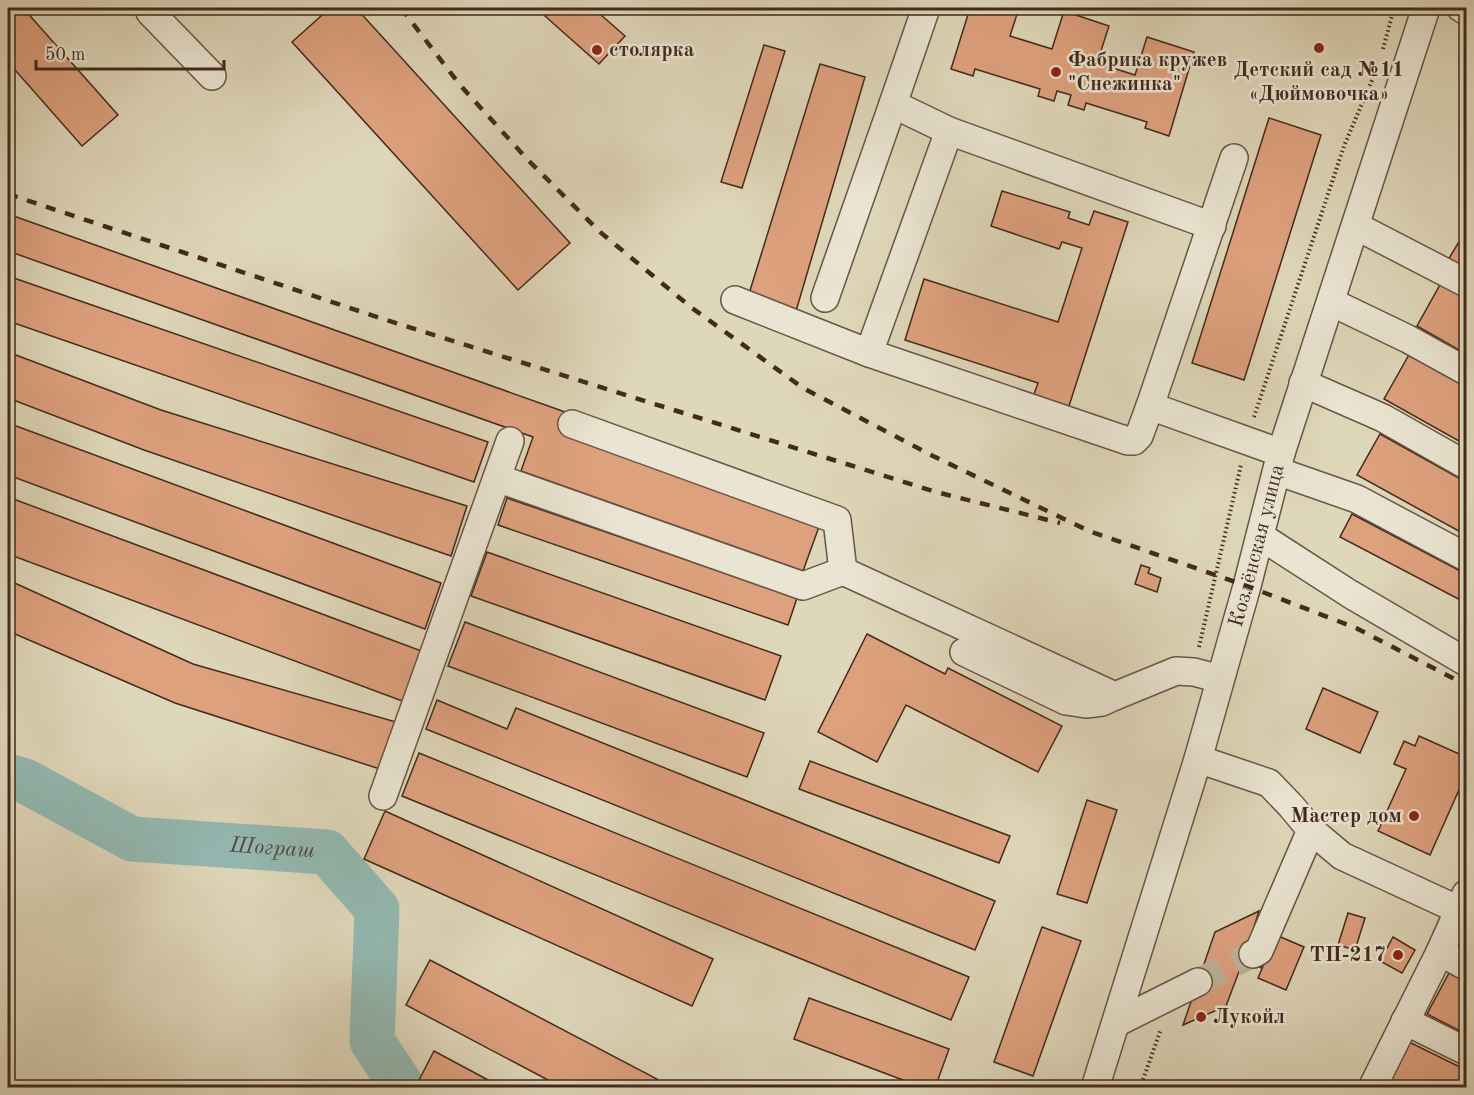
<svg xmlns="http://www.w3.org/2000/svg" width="1474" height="1095" viewBox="0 0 1474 1095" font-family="'Old Standard TT',serif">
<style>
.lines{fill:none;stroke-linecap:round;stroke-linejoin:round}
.river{stroke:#93b9b2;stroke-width:45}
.building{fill:#dea17e;stroke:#432a1d;stroke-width:1.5}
.minor-tunnel{stroke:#c0b49b;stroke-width:27;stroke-dasharray:27 14;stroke-linecap:butt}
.minor-casing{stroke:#6a5544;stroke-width:30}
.path{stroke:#432a1d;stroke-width:4;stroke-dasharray:1.5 3;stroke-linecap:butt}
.minor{stroke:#eae5d2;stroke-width:27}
.rail{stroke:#432a1d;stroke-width:4.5;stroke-dasharray:10 10;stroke-linecap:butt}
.poi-dot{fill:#8f2418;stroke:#eae5d2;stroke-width:2}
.labels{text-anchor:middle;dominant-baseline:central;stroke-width:5;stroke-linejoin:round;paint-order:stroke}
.poi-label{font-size:21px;font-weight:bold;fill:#432a1d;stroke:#eae5d2;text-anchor:start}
.street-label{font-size:21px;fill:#432a1d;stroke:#eae5d2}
.water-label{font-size:22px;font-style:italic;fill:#53473b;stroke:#eae5d2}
</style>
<rect width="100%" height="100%" fill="#dfd7ba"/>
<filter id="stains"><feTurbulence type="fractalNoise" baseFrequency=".00333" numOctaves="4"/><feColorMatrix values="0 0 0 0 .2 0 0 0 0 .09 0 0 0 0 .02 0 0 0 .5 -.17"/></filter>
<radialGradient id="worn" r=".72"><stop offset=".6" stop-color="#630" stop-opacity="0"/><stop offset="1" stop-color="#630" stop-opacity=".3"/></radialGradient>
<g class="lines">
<path class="river" id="s1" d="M8 776 25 781 132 839 327 852 377 909 372 1041 403 1088"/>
</g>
<g class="building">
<path d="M8 8H23L118 115 82 146 8 62Z"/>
<path d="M330 8H356L570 243 518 290 292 42Z"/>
<path d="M536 8H593L625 36 599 64Z"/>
<path d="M970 8H1019L1010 36 1052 49 1064 11 1109 26 1097 63 1135 75 1147 37 1194 52 1169 136 1145 128 1147 122 1086 103 1084 110 1068 105 1071 95 1057 91 1054 101 1038 96 1040 89 975 69 973 76 951 69Z"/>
<path d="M764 45 785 51 742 188 721 182Z"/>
<path d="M820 64 865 77 796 311 748 297Z"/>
<path d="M1269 118 1321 135 1244 380 1192 363Z"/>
<path d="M1002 191 1070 212 1068 218 1089 225 1094 211 1128 222 1068 409 1033 397 1038 383 905 340 924 279 1058 322 1082 248 1062 242 1059 249 991 226Z"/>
<path d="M8 214 568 413 561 433 820 524 803 571 521 471 533 437 8 251Z"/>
<path d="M1463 235 1466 237V271L1448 260Z"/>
<path d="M8 276 488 442 474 482 8 321Z"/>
<path d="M1441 283 1466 297V354L1417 326Z"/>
<path d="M8 352 161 410 467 506 451 556 144 450 8 398Z"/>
<path d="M1410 353 1466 385V445L1384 399Z"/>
<path d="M8 423 441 583 425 629 8 475Z"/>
<path d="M1380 434 1466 482V535L1357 475Z"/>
<path d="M8 497 424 652 405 702 8 554Z"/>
<path d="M507 498 797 598 788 625 498 525Z"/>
<path d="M1352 514 1466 574V603L1340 537Z"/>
<path d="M487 552 781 656 765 700 471 596Z"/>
<path d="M1141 565 1150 568 1148 573 1161 578 1157 592 1135 584Z"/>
<path d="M8 580 193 664 396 722 383 770 175 703 8 631Z"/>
<path d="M465 622 764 733 747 777 448 666Z"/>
<path d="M867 634 945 674 948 668 1062 726 1038 772 906 705 877 762 818 732Z"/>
<path d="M1323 688 1378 712 1360 753 1306 729Z"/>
<path d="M437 700 507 729 516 708 995 901 975 950 426 729Z"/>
<path d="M1419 736 1466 757V774L1430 855 1378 831 1406 769 1394 764 1404 741 1415 746Z"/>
<path d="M419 753 969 977 951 1020 402 796Z"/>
<path d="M810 761 1010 836 999 863 799 789Z"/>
<path d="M1087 800 1117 810 1087 903 1057 894Z"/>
<path d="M385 811 713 959 692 1006 364 859Z"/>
<path d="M1259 911 1246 952 1266 959 1262 968 1243 961 1226 1006 1183 1025 1215 932Z"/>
<path d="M1348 913 1365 918 1355 950 1338 945Z"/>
<path d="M1042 927 1081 941 1033 1076 994 1062Z"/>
<path d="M1276 935 1304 947 1286 990 1258 978Z"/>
<path d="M1393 937 1415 950 1402 973 1380 961Z"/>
<path d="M430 960 657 1079 653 1088H563L406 1005Z"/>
<path d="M1449 973 1466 982V1034L1427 1014Z"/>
<path d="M809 998 949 1049 935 1088H924L794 1039Z"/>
<path d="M1407 1041 1466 1070V1088H1385Z"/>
<path d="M434 1051 503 1088H415Z"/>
</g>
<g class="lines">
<path class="minor-tunnel" d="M1198 982 1253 954"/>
<defs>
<g id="minor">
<path d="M155 8 150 12 212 76"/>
<path d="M926 8 893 104 949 131"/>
<path d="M1461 8 1466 11"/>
<path d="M1234 158 1150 406 1281 453"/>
<path d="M1356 226 1466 283"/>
<path d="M825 298 893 104"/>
<path d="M735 300 869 353"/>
<path d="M1331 302 1408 339 1466 371"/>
<path d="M1303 383 1383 418 1466 465"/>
<path d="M1150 406 1139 436 1134 441H1128L869 353 949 131 1212 226"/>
<path d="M572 424 837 520 843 571"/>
<path d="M1277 471 1357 499 1466 557"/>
<path d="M497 478 803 586 843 571 1115 696 1176 671 1194 672 1220 679"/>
<path d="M1260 536 1350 594 1466 662"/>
<path d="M964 652 1066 701 1086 704 1102 702 1115 696"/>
<path d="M1198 759 1269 783 1291 806 1311 830 1259 951 1253 954"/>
<path d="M383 796 510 441"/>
<path d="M1311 830 1342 856 1459 910"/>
<path d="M1440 952 1466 966"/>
<path d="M1405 1021 1466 1051"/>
<path d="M1116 1023 1198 982"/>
<path id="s2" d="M1095 1088 1198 759 1247 586 1281 453 1426 8"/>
<path d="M1372 1088 1440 952 1466 894"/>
</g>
</defs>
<use href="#minor" class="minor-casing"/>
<g class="path">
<path d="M1383 49 1394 8"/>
<path d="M1254 417 1344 146 1376 71"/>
<path d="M1199 647 1241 465"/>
<path d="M1140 1088 1161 1029"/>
</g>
<use href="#minor" class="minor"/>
<g class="rail">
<path d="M401 8 460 85 528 160 600 232 692 308 803 388 933 456 1089 531 1247 586 1356 628 1466 685"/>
<path d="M8 194 386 320 936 492 1060 523"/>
</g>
</g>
<g class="poi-dot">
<circle cx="1319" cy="48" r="6"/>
<circle cx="597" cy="50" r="6"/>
<circle cx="1056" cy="72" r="6"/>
<circle cx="1414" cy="816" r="6"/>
<circle cx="1398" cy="955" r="6"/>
<circle cx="1201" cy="1017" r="6"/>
</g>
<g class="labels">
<g class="poi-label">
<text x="609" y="50">столярка</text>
<text x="1068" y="60">Фабрика кружев<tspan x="1068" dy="24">"Снежинка"</tspan></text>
<text x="1319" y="70" text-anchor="middle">Детский сад №11<tspan x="1319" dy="24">«Дюймовочка»</tspan></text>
<text x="1402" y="816" text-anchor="end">Мастер дом</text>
<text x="1386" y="955" text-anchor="end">ТП-217</text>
<text x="1213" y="1017">Лукойл</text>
</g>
<g class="street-label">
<text stroke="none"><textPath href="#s2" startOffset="566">Козлёнская улица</textPath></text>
</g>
<g class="water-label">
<text stroke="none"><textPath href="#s1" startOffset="280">Шограш</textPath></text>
</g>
</g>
<rect width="1474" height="1095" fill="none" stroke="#dfd7ba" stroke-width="30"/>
<rect x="9" y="9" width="1456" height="1077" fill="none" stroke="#432a1d" stroke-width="3"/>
<rect x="15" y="15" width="1444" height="1065" fill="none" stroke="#432a1d" stroke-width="1.5"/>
<path d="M36 60v9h188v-9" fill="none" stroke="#432a1d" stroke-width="3"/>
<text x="45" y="60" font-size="18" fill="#432a1d" stroke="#eae5d2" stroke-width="4.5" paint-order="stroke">50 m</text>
<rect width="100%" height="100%" filter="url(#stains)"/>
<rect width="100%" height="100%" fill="url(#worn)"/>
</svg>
